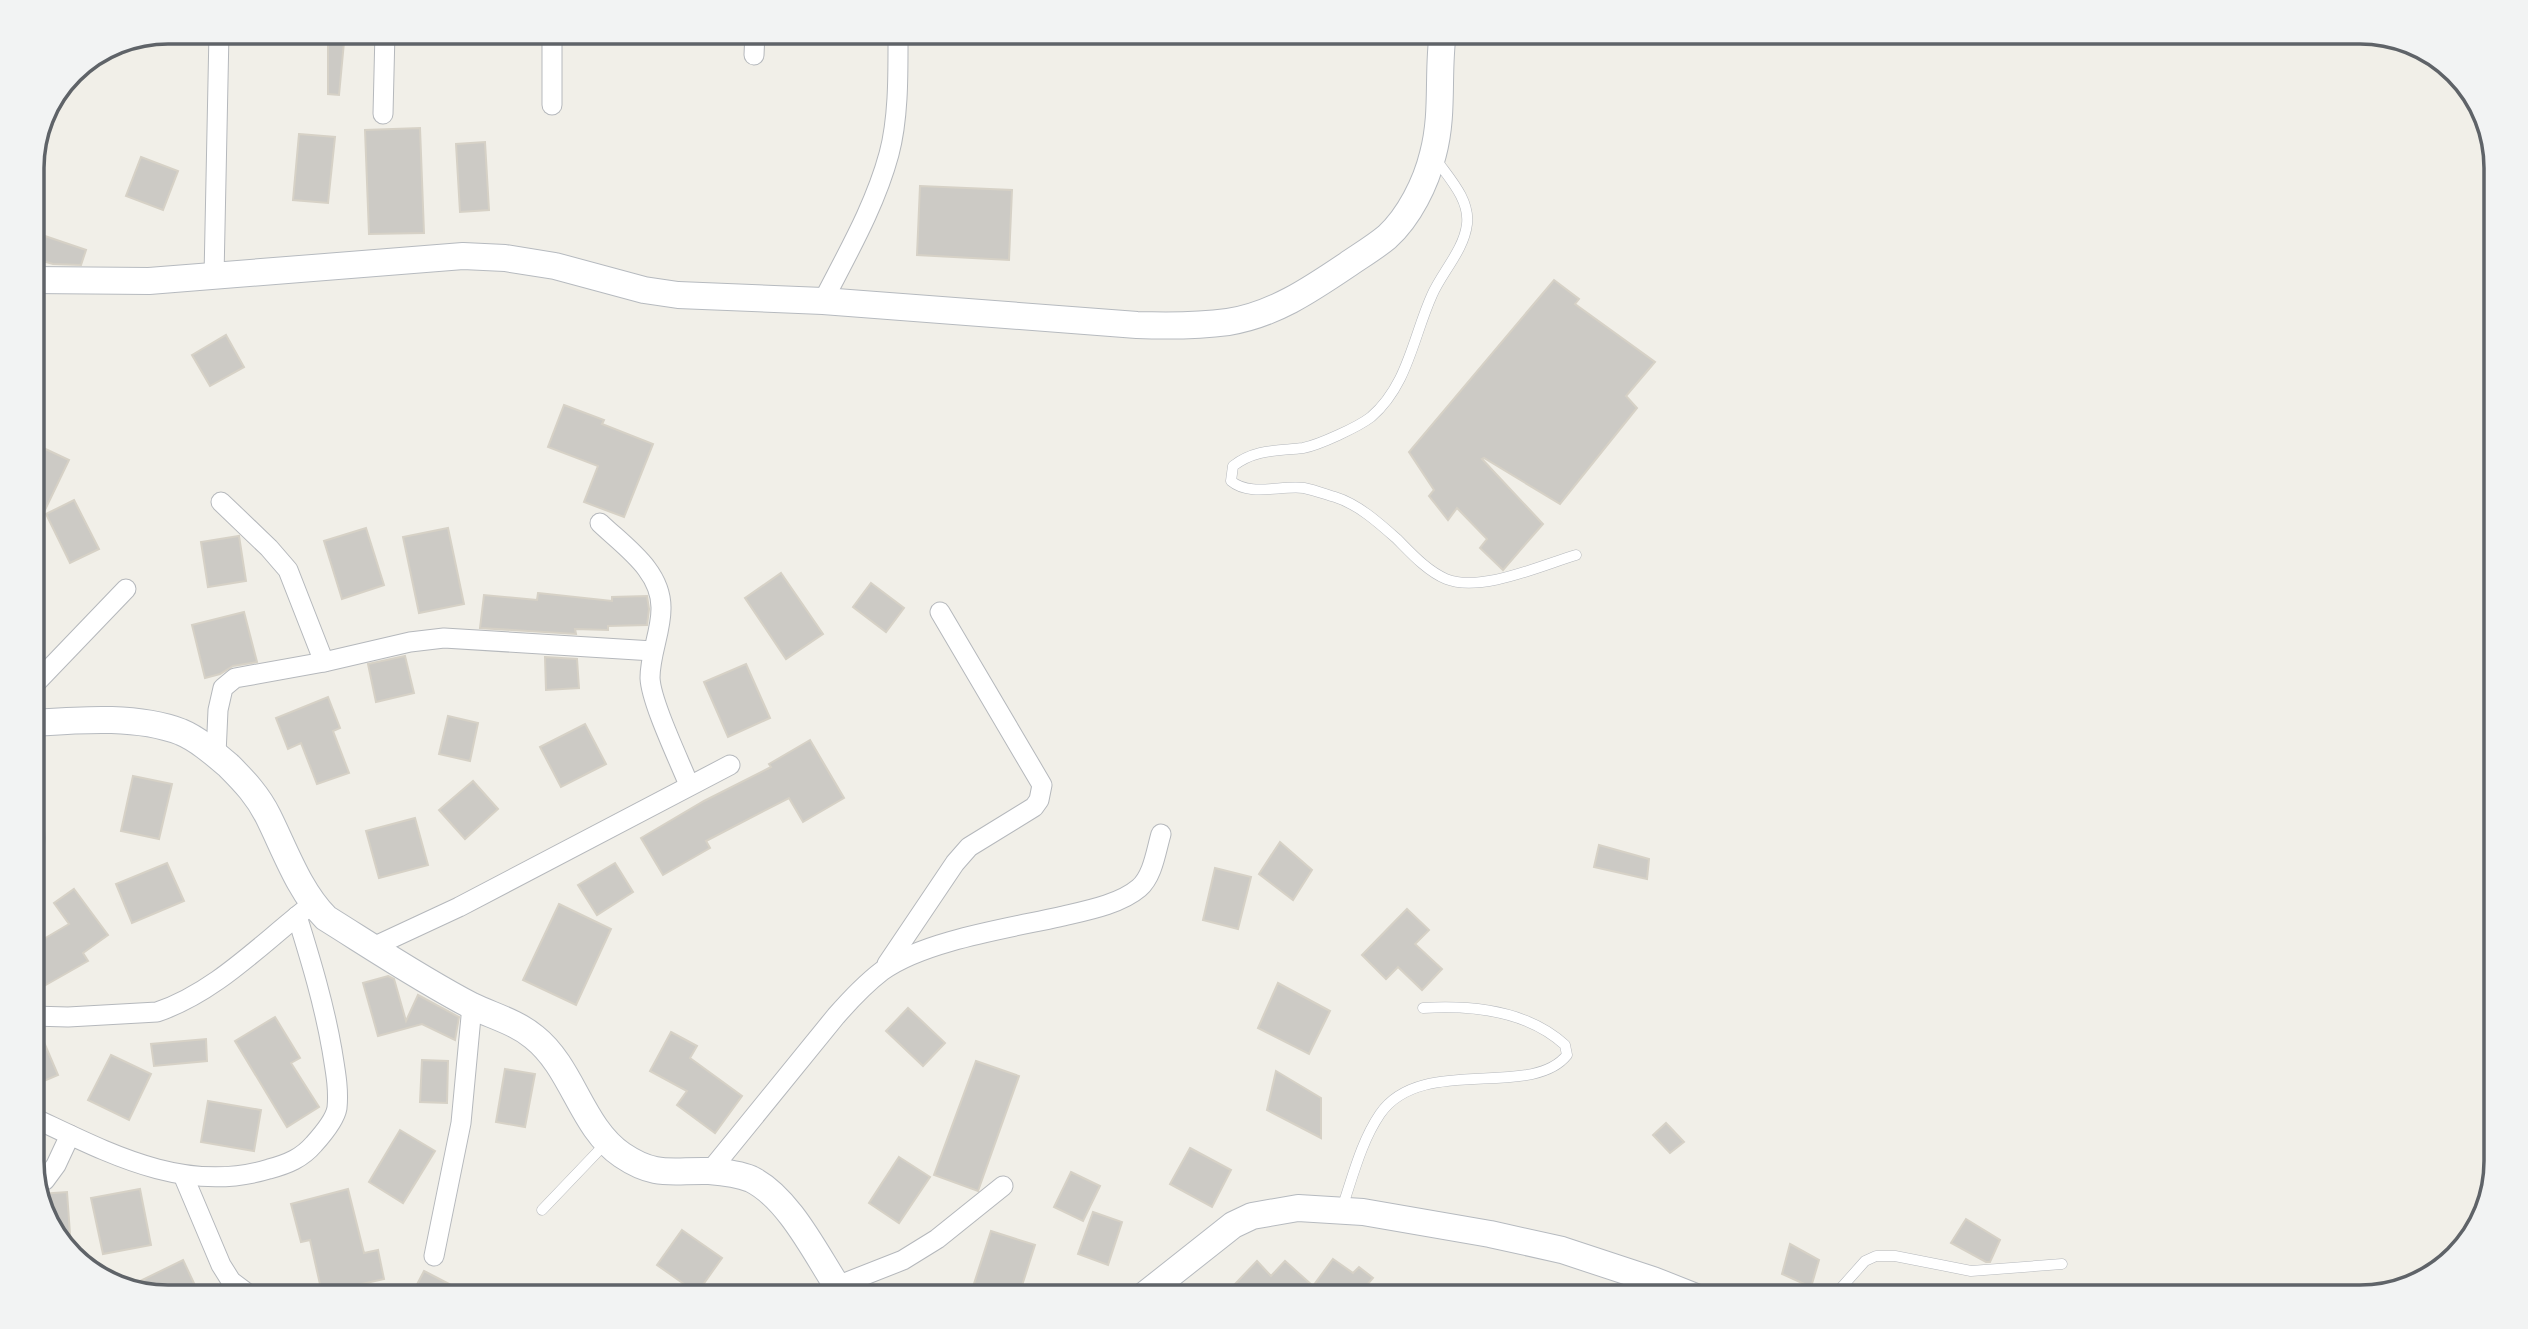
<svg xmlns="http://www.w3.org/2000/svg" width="2528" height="1329" viewBox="0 0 2528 1329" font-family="Karla,sans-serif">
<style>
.building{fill:#cccac5;stroke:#d6d1c6;stroke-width:2}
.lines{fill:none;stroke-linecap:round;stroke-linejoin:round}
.lane-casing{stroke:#b5b8bc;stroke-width:11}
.street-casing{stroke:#b5b8bc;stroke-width:21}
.secondary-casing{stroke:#b6babf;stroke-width:28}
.lane{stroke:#fff;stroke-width:10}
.street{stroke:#fff;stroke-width:19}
.secondary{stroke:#fff;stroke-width:26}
.rim{fill:none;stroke:#5f6368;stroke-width:3.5}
</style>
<rect width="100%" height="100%" fill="#f1efe8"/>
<g class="building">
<path d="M328 42H344L339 95 328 94Z"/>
<path d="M420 128 424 233 369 234 365 130Z"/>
<path d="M299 134 335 137 328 203 293 200Z"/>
<path d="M485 142 489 210 460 212 456 144Z"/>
<path d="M141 157 178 171 163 210 126 196Z"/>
<path d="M920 186 1012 190 1009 260 917 255Z"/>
<path d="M39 234 86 250 81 265 53 264 32 258Z"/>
<path d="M1554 280 1579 299 1575 304 1655 362 1626 396 1637 408 1560 504 1484 458 1482 459 1543 524 1503 570 1480 548 1487 539 1457 508 1448 520 1429 496 1434 490 1409 452Z"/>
<path d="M226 335 244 367 210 386 192 355Z"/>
<path d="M564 405 604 420 602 424 653 444 624 517 584 502 598 466 548 447Z"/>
<path d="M39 446 69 460 44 512 32 506V462Z"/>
<path d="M74 500 99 549 70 563 46 514Z"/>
<path d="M366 528 384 585 342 599 324 541Z"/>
<path d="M448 528 464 604 419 613 403 537Z"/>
<path d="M239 536 246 581 208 587 201 542Z"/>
<path d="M781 573 823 634 786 659 745 598Z"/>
<path d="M871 583 904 608 886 632 853 607Z"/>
<path d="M538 593 612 601V597L647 596 649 609 647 625 608 626V630L575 629 576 634 480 628 484 595 537 600Z"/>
<path d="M244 612 257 662 233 666 220 674 205 678 192 625Z"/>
<path d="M405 656 414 693 376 702 368 664Z"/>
<path d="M545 657 577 659 579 688 546 690Z"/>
<path d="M746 664 770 718 728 737 704 682Z"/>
<path d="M328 697 340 728 333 731 349 773 317 784 301 743 288 749 276 718Z"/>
<path d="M448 716 478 723 470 761 439 754Z"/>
<path d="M585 724 606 764 561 787 540 747Z"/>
<path d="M810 740 844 798 803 822 789 798 706 841 710 848 663 875 641 838 704 801 771 767 769 764Z"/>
<path d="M133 776 172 784 159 839 121 831Z"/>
<path d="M473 781 498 809 465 839 439 810Z"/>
<path d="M415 818 428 865 379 878 366 831Z"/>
<path d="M1280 842 1312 870 1293 900 1259 874Z"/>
<path d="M1599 845 1649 859 1647 879 1594 867Z"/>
<path d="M167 863 184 901 132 923 116 884Z"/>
<path d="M615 863 633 892 597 915 578 885Z"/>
<path d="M1215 868 1251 877 1238 929 1203 920Z"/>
<path d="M74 889 108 935 83 953 88 961 44 986 32 966V946L69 924 54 903Z"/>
<path d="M559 904 611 929 576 1005 523 980Z"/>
<path d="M1407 909 1429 930 1415 944 1442 969 1422 990 1398 967 1386 979 1362 955Z"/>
<path d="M388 976 394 979 406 1021 418 995 459 1017 455 1040 422 1024 378 1036 363 983Z"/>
<path d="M1278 983 1330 1011 1309 1054 1258 1028Z"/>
<path d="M908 1008 945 1043 923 1066 886 1031Z"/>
<path d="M275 1017 300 1058 291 1063 319 1107 287 1127 235 1041Z"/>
<path d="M671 1032 697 1046 690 1058 742 1096 715 1133 677 1105 687 1091 650 1071Z"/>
<path d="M206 1039 207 1061 154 1066 151 1044Z"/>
<path d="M43 1040 58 1075 32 1086V1045Z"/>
<path d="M111 1055 151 1074 129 1120 88 1100Z"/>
<path d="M422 1060 448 1061 447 1103 420 1102Z"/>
<path d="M976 1061 1019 1076 978 1191 934 1175Z"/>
<path d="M505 1069 535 1074 525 1127 496 1122Z"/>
<path d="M1276 1071 1321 1098V1138L1267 1110Z"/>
<path d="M208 1101 261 1110 254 1151 201 1142Z"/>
<path d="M1666 1123 1684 1142 1670 1153 1653 1135Z"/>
<path d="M400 1130 435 1151 403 1203 369 1182Z"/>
<path d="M1190 1148 1231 1170 1212 1207 1170 1184Z"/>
<path d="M899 1157 930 1177 899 1223 869 1203Z"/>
<path d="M1071 1172 1100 1186 1083 1221 1054 1207Z"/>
<path d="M140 1189 151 1245 103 1254 91 1198Z"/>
<path d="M348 1189 364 1253 378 1250 384 1279 322 1293 310 1240 301 1242 291 1204Z"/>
<path d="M67 1192 70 1234 54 1235 40 1194Z"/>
<path d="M1093 1212 1122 1222 1108 1265 1078 1254Z"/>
<path d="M1966 1219 2000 1240 1990 1262H1986L1951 1243Z"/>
<path d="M682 1230 722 1258 697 1293 657 1265Z"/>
<path d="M991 1231 1035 1245 1018 1298H987L971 1293Z"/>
<path d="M1790 1244 1819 1260 1811 1287 1782 1274Z"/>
<path d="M1333 1259 1353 1273 1359 1267 1373 1278 1356 1298H1335L1326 1292 1323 1295 1325 1298H1246L1235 1284 1257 1261 1271 1276 1285 1261 1313 1286Z"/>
<path d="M183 1260 201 1298H168L126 1288Z"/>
<path d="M424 1271 476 1298H410Z"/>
</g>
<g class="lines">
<defs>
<g id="lane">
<path d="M1435 158C1448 177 1470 199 1467 224 1464 250 1442 272 1432 295 1413 337 1408 385 1371 417 1358 427 1319 445 1303 448 1277 451 1255 449 1233 466L1231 481C1250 497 1281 485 1304 488 1314 490 1325 494 1335 497 1358 504 1379 523 1397 539 1411 553 1427 571 1446 579 1481 593 1542 565 1576 555"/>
<path d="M1342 1208C1353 1176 1361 1142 1380 1114 1421 1054 1531 1100 1567 1055L1565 1045C1527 1010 1472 1005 1423 1008"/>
<path d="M542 1210 606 1143"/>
<path d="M1833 1297 1865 1261 1876 1256H1895L1971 1271 2062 1264"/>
</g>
<g id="street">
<path d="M552 32V105"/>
<path d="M2192 32 2198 34"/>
<path d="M754 55 755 32"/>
<path d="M383 114 385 32"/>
<path d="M214 277 219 32"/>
<path d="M823 301C847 254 875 206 889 154 899 117 898 70 898 32"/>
<path d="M221 502 269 548 288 570 324 662"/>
<path d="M600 523C625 547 662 571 661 609 661 632 650 654 650 678 651 702 679 760 689 785"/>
<path d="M32 687 126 589"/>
<path d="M216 754 218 710 223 688 235 678 324 662 410 642 444 638 653 651"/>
<path d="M32 812C36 830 36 846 32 863"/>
<path d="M373 947 459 907 730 765"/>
<path d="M887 964 955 863 969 847 1034 807 1039 800 1042 785 940 612"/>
<path d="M32 1016 68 1017 157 1012C214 993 259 946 306 909"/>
<path d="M32 1117C107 1152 184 1195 269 1169 288 1164 302 1158 314 1144 323 1134 335 1120 337 1108 339 1088 335 1069 332 1050 324 1004 311 961 297 916"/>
<path d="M710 1171 836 1016C850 1000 865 984 882 971 923 941 1009 928 1059 917 1084 911 1119 905 1139 888 1153 876 1156 851 1161 834"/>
<path d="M183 1175 221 1265 231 1281 252 1297"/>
<path d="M35 1181 45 1180 56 1165 70 1135"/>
<path d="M434 1256 461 1123 472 1006"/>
<path d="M837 1286 903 1260 937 1239 1003 1186"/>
</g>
<g id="secondary">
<path d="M32 280 149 281 463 256 505 258 555 266 644 290 678 295 823 301 1137 325C1167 326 1198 326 1228 322 1273 315 1310 290 1347 265 1360 256 1375 247 1387 237 1409 217 1426 183 1433 154 1444 113 1437 72 1443 32"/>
<path d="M32 723C79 720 136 715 181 732 198 739 215 754 229 766 245 782 258 796 268 816 285 850 299 891 326 918 374 948 422 980 472 1006 493 1016 516 1022 534 1037 573 1068 581 1127 622 1155 656 1178 672 1170 709 1171 722 1172 739 1174 751 1179 788 1197 815 1252 837 1286L842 1297"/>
<path d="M1142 1297 1233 1225 1252 1216 1298 1208 1363 1212 1490 1234 1562 1250 1653 1280 1696 1297"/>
</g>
</defs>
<use href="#lane" class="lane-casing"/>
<use href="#street" class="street-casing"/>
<use href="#secondary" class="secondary-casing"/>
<use href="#lane" class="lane"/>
<use href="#street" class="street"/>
<use href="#secondary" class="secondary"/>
</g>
<path d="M0 0H2528V1329H0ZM168 44H2360A124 124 0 0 1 2484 168V1161A124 124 0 0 1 2360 1285H168A124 124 0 0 1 44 1161V168A124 124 0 0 1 168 44Z" fill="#f2f3f3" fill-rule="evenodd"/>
<path class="rim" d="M168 44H2360A124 124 0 0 1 2484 168V1161A124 124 0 0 1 2360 1285H168A124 124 0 0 1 44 1161V168A124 124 0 0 1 168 44Z"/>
</svg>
